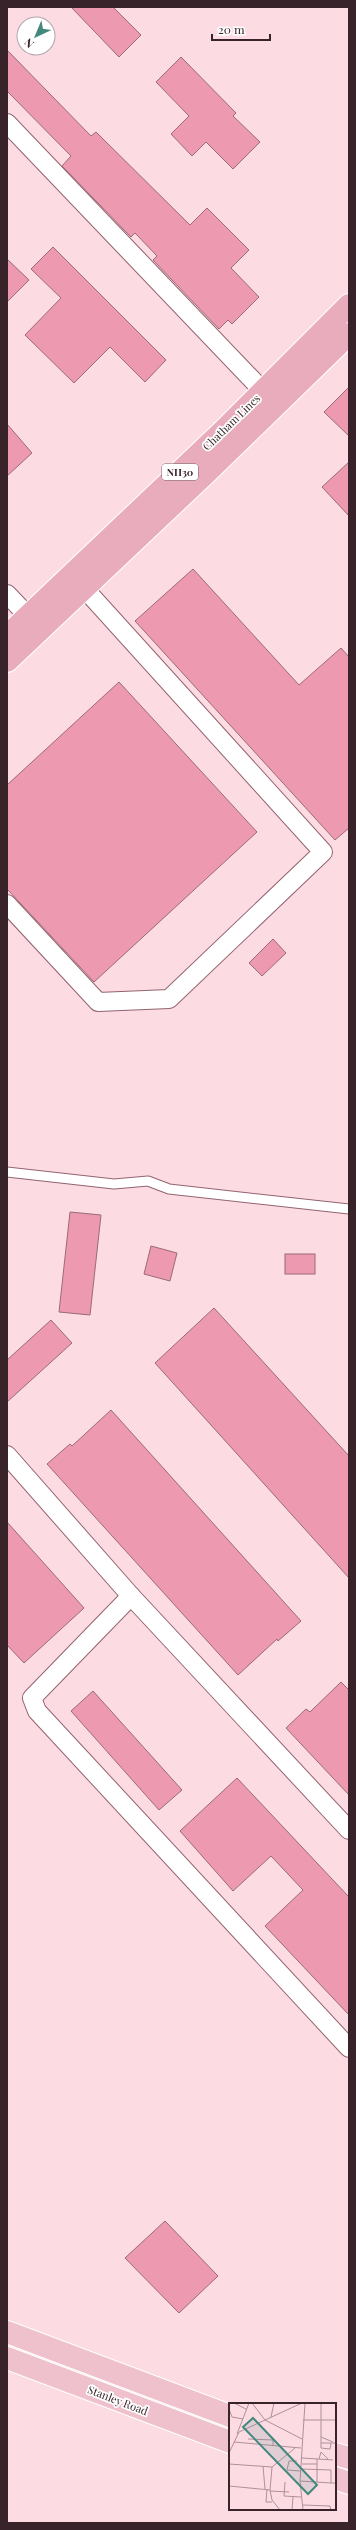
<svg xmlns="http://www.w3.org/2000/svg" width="356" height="2530" viewBox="0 0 356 2530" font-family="'Playfair Display',serif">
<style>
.building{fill:#ed9ab0;stroke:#9a6a76}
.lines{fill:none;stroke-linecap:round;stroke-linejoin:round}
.service-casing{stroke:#936370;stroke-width:11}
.minor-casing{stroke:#936370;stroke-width:20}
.primary-casing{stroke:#fff;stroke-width:24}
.trunk-casing{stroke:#fff;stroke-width:24}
.service{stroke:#fff;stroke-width:9}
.minor{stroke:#fff;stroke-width:18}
.primary{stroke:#eec1cd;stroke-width:22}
.trunk{stroke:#e8acbc;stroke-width:22}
.labels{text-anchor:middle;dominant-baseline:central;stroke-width:3.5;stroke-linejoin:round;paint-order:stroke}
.shield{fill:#fff;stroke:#736569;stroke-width:1}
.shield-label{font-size:10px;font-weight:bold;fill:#372329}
.street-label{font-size:11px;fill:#372329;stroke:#fff}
.inset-road{fill:none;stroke:#ae9199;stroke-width:1}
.view{fill:#43887d;fill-opacity:0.15;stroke:#43887d;stroke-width:2}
.inset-edge{fill:none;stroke:#372329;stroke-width:2}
</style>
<rect width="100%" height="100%" fill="#fddbe3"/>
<g class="building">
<path d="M71 7H113L141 35 119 57Z"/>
<path d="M7 50 91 136 96 132 190 225 207 208 249 250 231 268 259 297 232 324 228 320 219 329 153 260 157 256 135 233 131 237 62 166 71 156 7 91Z"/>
<path d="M181 57 236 113 233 116 260 142 233 169 206 142 192 156 171 134 189 116 156 82Z"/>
<path d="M53 247 166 360 145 382 110 347 74 383 25 335 61 298 31 269Z"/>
<path d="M7 259 29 280 7 302Z"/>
<path d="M349 387V436L324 412Z"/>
<path d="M7 424 32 453 7 476Z"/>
<path d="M349 462V516L322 487Z"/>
<path d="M193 569 299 685 341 648 349 657V828L335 840 135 621Z"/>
<path d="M119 682 257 832 94 982 7 889V785Z"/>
<path d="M273 939 286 953 262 976 249 963Z"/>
<path d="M70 1212 101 1215 90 1315 59 1312Z"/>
<path d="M151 1246 177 1253 170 1281 144 1274Z"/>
<rect x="285" y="1254" width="30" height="20"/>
<path d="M214 1308 349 1456V1578L155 1363Z"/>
<path d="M51 1320 72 1343 7 1402V1360Z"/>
<path d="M111 1410 301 1621 278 1641 277 1639 238 1675 47 1464 70 1444 72 1446Z"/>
<path d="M7 1522 84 1608 24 1663 7 1645Z"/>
<path d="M341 1682 349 1690V1795L286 1728 306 1709 310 1712Z"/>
<path d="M93 1691 182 1790 159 1810 71 1711Z"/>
<path d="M237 1778 349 1897V2015L265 1926 303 1890 271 1856 233 1891 180 1831Z"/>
<path d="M165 2221 218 2276 179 2313 125 2258Z"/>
</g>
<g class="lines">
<defs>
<path id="service" d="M7 1172 114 1184 148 1181 169 1189 349 1209"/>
<g id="minor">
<path d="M7 123 263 391"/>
<path d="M7 594 28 616"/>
<path d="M7 904 98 1002 169 999 323 852 84 588"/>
<path d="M7 1455 131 1596 349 1830"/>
<path d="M131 1596 32 1698 37 1711 349 2048"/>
</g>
<g id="primary">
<path d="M7 2332 230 2416"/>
<path d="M7 2358 230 2442"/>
<path d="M335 2454 349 2458"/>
<path d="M335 2478 349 2483"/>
</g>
<g id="trunk">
<path d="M7 636 223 431 349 305"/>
<path d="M7 661 206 473 349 334"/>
</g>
</defs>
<use href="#service" class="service-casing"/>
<use href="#minor" class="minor-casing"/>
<use href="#primary" class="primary-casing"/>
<use href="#trunk" class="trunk-casing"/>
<use href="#service" class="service"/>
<use href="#minor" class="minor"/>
<use href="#primary" class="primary"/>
<use href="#trunk" class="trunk"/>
</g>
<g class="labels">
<rect class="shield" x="162" y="464" width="36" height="16" rx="3"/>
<g class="shield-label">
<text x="180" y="472">NH30</text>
</g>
<g class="street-label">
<text transform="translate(231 422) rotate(-44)">Chatham Lines</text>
<text transform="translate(118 2400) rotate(21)">Stanley Road</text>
</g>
</g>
<g transform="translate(229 2403)">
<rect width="107" height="107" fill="#fddbe3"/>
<path class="inset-road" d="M5 0 17 6M23 0 36 17 73 36M0 6 3 14 14 16M42 14 45 0M74 17H107M8 31 20 0M92 34 104 39M19 36 44 37V43M5 39 72 45M92 40V0M102 40 101 46 92 45V40H107M0 50 10 29 73 0M73 55 104 57M90 56 92 49 99 56M68 58H60L58 67 71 68M0 61 43 64 66 45M73 61H88M34 63 36 86M72 66 102 67V80H107M71 78 102 80M56 79 55 93 72 94M88 79V56M0 83 41 87 43 97 51 107M38 86 37 99H43M41 87 43 64M41 88 60 89M74 102 101 103 102 107M63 107 64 94M74 107 71 78 76 0"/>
<path class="view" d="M24 15 88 82 79 91 14 24Z"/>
<rect width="107" height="107" class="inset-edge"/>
</g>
<rect width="356" height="2530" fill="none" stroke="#372329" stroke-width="16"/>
<g transform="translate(36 36) rotate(224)"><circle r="19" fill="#ffffff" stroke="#afa7a9"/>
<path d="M0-3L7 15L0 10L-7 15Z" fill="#43887d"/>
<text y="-6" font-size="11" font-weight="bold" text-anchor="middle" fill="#372329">N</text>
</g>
<path d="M212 34v6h58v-6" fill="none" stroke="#372329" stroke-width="2"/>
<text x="218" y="34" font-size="12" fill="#372329" stroke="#ffffff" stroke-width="3" paint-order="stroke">20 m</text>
</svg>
